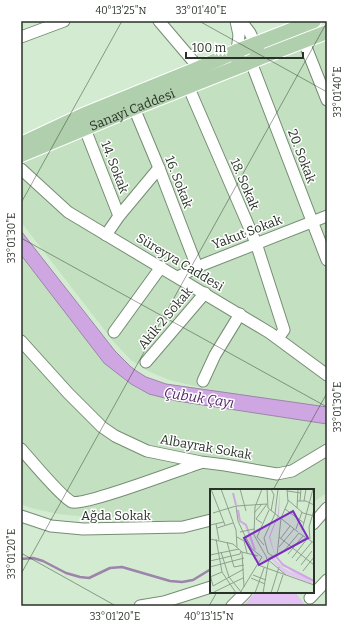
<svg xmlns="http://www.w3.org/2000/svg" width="348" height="627" viewBox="0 0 348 627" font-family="Bitter,serif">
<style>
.built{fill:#c3e1c0}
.green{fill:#e3c3f4}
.water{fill:#cea7e2;stroke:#9c84aa}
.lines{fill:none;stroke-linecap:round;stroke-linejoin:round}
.stream{stroke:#9c84aa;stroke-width:2.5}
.minor-casing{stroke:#768d74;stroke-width:13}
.major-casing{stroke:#fff;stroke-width:16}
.minor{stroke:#fff;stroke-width:11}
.major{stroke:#b0cfad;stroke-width:14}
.ticks{fill:none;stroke:#293228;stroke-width:1;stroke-opacity:0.45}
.labels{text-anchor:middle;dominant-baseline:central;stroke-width:3;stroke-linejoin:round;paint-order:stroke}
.street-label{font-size:13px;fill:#293228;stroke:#fff}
.water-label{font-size:14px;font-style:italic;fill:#55256a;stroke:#fff}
.inset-river{fill:none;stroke:#cea7e2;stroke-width:2}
.inset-road{fill:none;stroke:#8fa18d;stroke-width:1}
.view{fill:#7b2cbf;fill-opacity:0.15;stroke:#7b2cbf;stroke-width:2}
.inset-edge{fill:none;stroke:#293228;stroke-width:2}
.neatline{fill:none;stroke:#293228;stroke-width:1.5}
.ticks-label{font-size:10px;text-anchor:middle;fill:#293228}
</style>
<rect width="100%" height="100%" fill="#d3ebd0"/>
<g class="built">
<path d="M327 36V407L220 392 169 380 148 371 131 360 113 341 21 222V158Z"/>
<path d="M21 255 123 379 140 390 177 401 327 424V493L313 502V490H211V515L178 524 158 523 143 513 118 517H88L58 514 31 508 21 504Z"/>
</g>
<path class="green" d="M256 592H295L306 606H243Z"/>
<path class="water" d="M21 231 115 351 131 367 138 372 146 377 166 384 327 407V424L177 401 149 394 131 384 104 363 21 255Z"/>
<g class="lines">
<path class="stream" d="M21 559 33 558 43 561 66 573 80 577 89 578 110 568 122 567 170 581 182 582 193 580 211 569"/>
<defs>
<g id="minor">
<path d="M159 21 199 68"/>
<path d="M236 21 239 35 237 51"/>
<path d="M241 21 250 33 255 44"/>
<path d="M21 37 64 21"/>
<path d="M304 42 327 100"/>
<path d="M251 62 327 260"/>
<path d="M188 86 256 243 284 330 278 338"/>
<path d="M134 108 159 168 197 267"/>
<path d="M85 129 119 216"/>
<path d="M21 169 68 212 270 333 327 375"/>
<path d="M106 235 119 216 159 168"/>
<path d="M178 277 197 267 327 216"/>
<path d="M114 332 161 267"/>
<path d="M21 341 68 393 102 427 115 436 147 451 201 462 225 465 277 474 292 471 327 450"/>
<path d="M146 362 205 293"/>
<path d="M203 381 215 355 240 314"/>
<path d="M21 449C30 459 62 498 72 502 85 506 181 469 200 463"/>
<path d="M21 516 51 526 83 529 183 527 211 520"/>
<path d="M313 524 327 508"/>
<path d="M310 598 327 580"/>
<path d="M140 606 164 602 211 587"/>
<path d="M232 606 246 592"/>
</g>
<g id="major">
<path d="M255 44 257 50V59L243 65 237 58V51Z"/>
<path d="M255 44 314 21"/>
<path d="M257 59 327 32"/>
<path d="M21 144 83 115 199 68 237 51"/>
<path id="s1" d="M21 155 134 108 243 65"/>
</g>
</defs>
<use href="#minor" class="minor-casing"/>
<use href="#major" class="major-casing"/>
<use href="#minor" class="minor"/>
<use href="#major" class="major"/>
</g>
<path class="ticks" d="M199 21 327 92M21 203 122 21M21 238 327 407M273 490 327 393M21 553 116 606M21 574 327 22M209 606 217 592"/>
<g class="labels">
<g class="street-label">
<text stroke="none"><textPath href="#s1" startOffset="120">Sanayi Caddesi</textPath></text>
<text transform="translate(302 156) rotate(69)">20. Sokak</text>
<text transform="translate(115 167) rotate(69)">14. Sokak</text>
<text transform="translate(179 182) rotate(69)">16. Sokak</text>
<text transform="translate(245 184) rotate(67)">18. Sokak</text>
<text transform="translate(247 232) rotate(-21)">Yakut Sokak</text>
<text transform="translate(180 262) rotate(31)">Süreyya Caddesi</text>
<text transform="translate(165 318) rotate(-50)">Akik 2 Sokak</text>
<text transform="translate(206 447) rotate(10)">Albayrak Sokak</text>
<text x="116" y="515">Ağda Sokak</text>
</g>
<g class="water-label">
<text transform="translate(199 398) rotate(9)">Çubuk Çayı</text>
</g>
</g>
<g transform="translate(210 489)">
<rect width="104" height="104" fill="#d3ebd0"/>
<path d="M65 68 88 85 104 91 101 92 103 95 74 84 61 70 65 69 66 72 75 80 85 85Z" fill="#e3c3f4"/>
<path d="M70 0 69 25 60 48 65 67 59 48 68 25Z" fill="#cea7e2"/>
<path class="inset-river" d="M23 4 26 16M28 21 30 32 36 36 45 61M65 66 73 76 104 92"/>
<path class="inset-road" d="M1 0 15 36M11 0 26 41 27 58M30 0 36 22M52 0 45 18 44 46 57 69M57 0 58 19 88 43M77 2 91 4M78 11 93 24 104 27M87 12H96L104 16M90 12 91 0M94 12 96 0M26 17 28 32 34 45 42 60 52 68 30 104M87 19 88 0M75 20 94 34M61 22 64 6 61 0M3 24 26 17 57 15M44 24 52 15M71 29 78 13 77 0M52 34 46 30 57 15M6 35 9 51M0 36 14 33M7 39 23 34M86 40 92 23M92 41 103 0M30 43 44 40M89 44 104 54M27 48 34 52 37 64M69 48 104 76M71 49 80 37M0 50 23 55 32 63M6 50 12 83 26 104M100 50 99 38 104 21M17 53 24 78 34 76M54 56 47 48 59 21M69 58 84 40M11 63 19 88 32 104M32 63 48 67M32 63 34 98M78 65 93 47M0 66 29 60M67 67 71 29M64 68 58 64 54 49 65 25 68 0M56 69 76 86M59 69 74 62 89 44M82 69 97 50M0 72 30 65 31 62M86 72 102 53M48 76 104 96M91 76 102 62M0 78 34 69M93 82 104 68M0 85 3 97M43 86 56 91M0 88 12 83M41 89 55 95M3 97 34 80M4 103 33 89M45 104 54 79M53 104 59 69M61 104 69 78M67 104 73 86"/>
<path class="view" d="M83 22 98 49 49 76 34 49Z"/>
<rect width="104" height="104" class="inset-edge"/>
</g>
<rect width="348" height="627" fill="none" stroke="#ffffff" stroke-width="44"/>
<path d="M186 52v6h117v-6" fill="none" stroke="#293228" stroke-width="2"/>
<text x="192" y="52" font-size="12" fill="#293228" stroke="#ffffff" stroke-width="3" paint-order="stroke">100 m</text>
<rect x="22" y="22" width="304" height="583" class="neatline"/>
<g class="ticks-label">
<text x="121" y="14">40°13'25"N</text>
<text x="201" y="14">33°01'40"E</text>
<text transform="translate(337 92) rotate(-90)" y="4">33°01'40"E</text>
<text transform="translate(11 238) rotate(-90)" y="4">33°01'30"E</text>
<text transform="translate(337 407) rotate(-90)" y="4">33°01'30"E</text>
<text transform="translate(11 554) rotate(-90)" y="4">33°01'20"E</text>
<text x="115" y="620">33°01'20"E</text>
<text x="209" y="620">40°13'15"N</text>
</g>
</svg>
